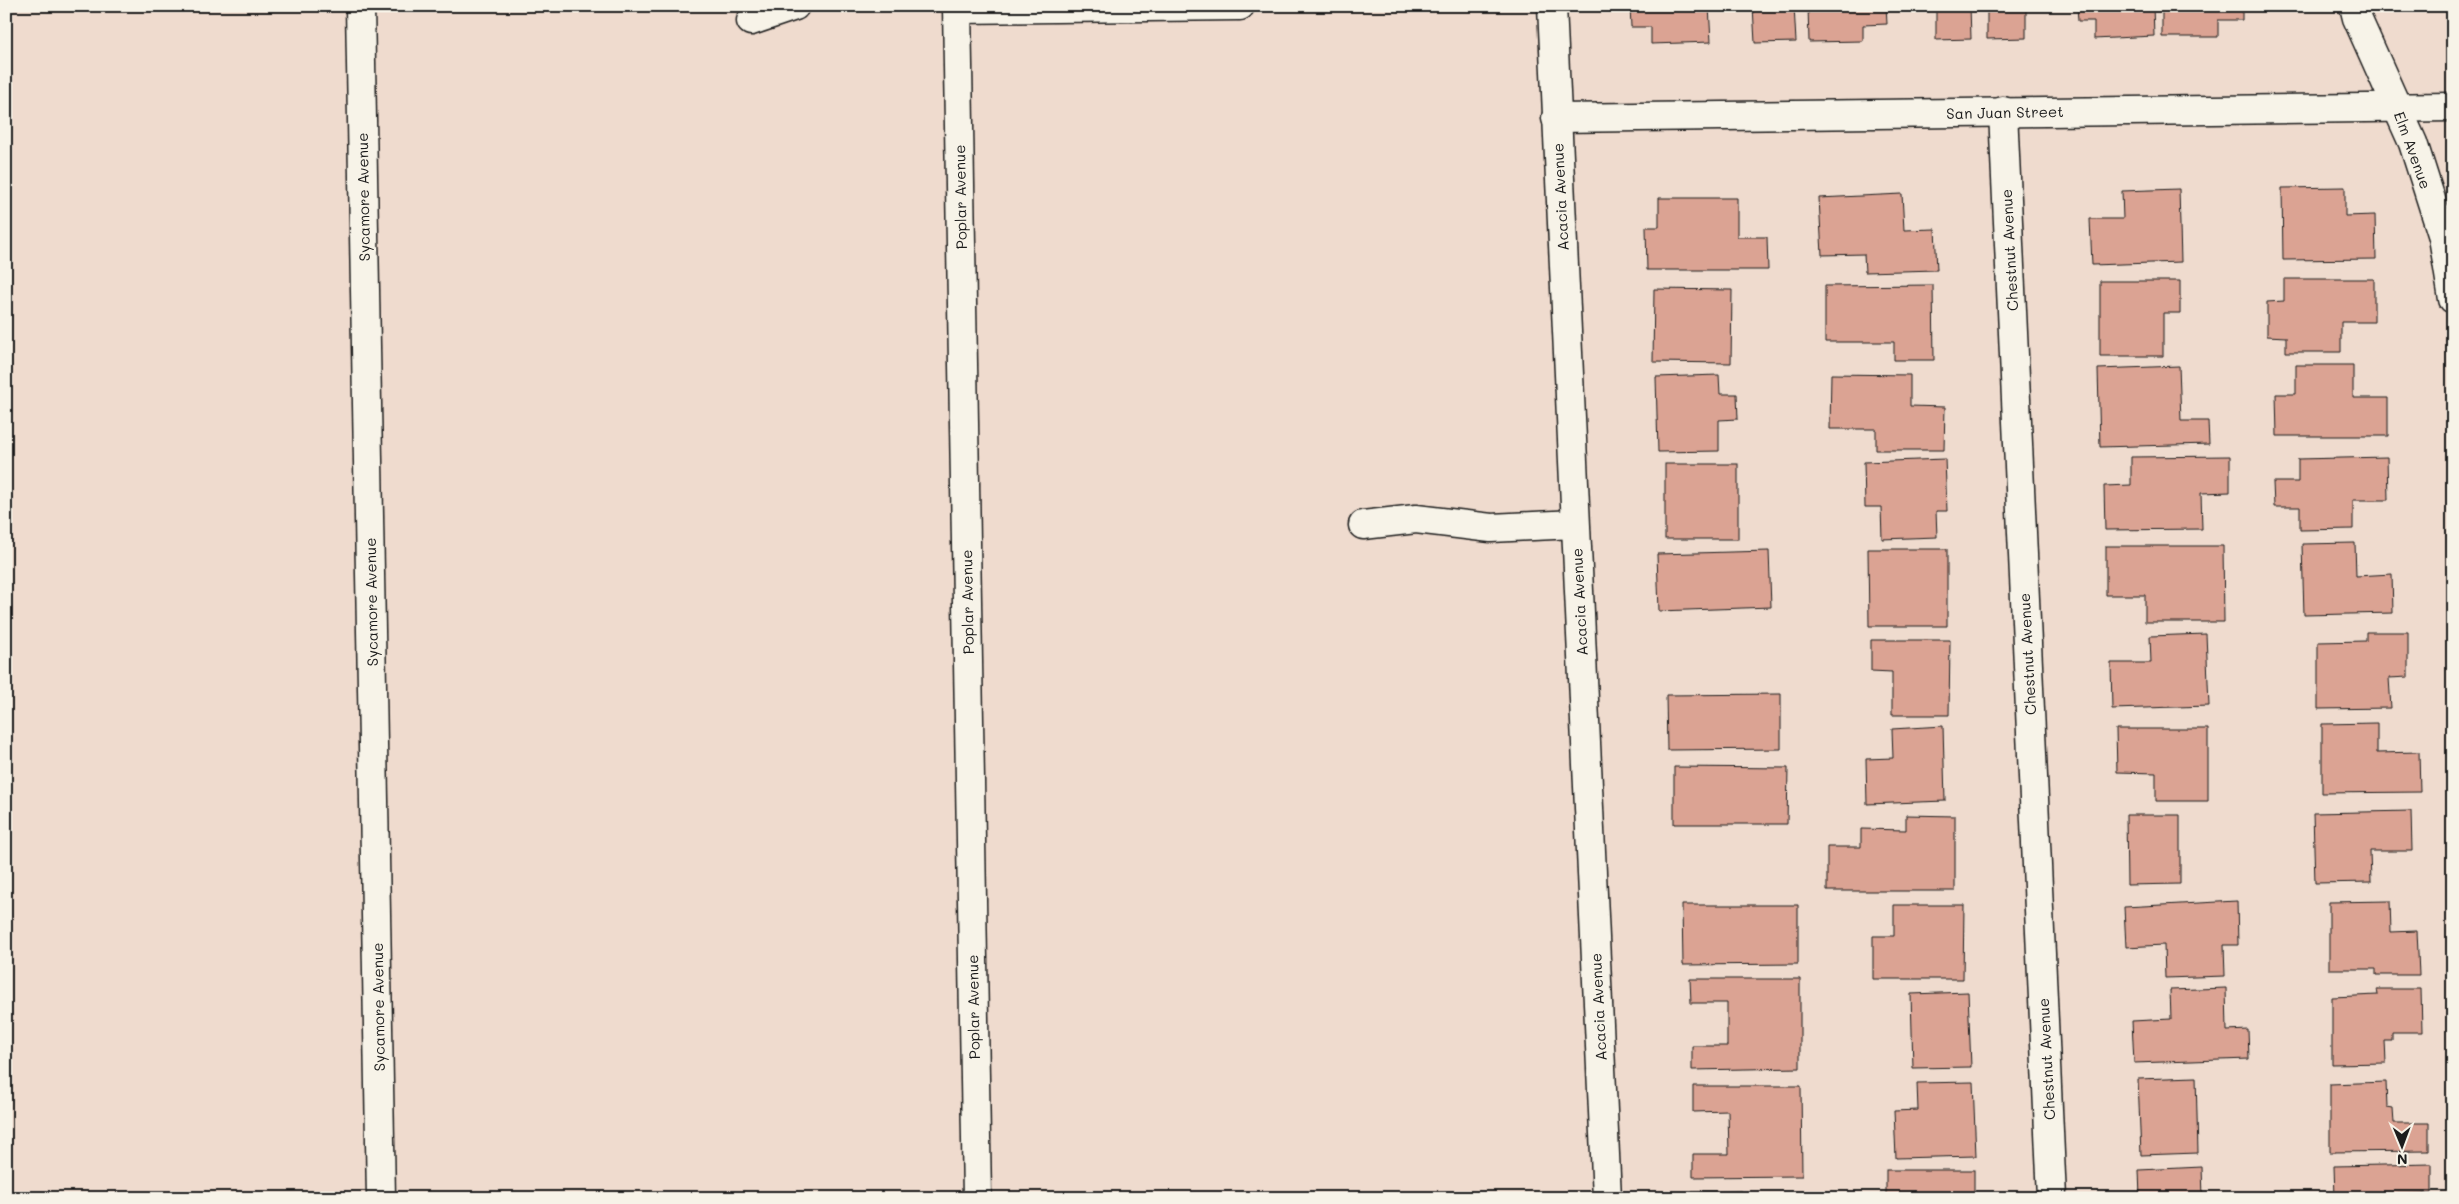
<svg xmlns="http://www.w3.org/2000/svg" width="2459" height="1204" viewBox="0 0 2459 1204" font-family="Mali,sans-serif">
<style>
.building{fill:#dba393;stroke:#1c1c1c}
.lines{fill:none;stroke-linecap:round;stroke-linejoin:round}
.minor-casing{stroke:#1c1c1c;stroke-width:31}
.minor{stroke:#f7f3e8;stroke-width:28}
.labels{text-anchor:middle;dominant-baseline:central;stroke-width:4.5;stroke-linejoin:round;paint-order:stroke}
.street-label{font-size:15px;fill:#1c1c1c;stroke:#f7f3e8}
</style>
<rect width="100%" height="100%" fill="#efdbce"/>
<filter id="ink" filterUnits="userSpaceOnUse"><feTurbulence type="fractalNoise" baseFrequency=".02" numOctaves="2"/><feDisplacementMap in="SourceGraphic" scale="10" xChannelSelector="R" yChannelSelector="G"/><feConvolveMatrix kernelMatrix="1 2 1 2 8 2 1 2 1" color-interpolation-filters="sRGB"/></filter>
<g filter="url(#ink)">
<g class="building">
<path d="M1630 6H1709L1711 42 1651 44V27H1631Z"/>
<path d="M1753 6H1794L1796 42 1755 43Z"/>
<path d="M1808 6H1886L1887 24 1863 25V41L1809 42Z"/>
<path d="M1936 6H1970L1971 39 1936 40Z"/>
<path d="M1987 6H2026V38L1987 39Z"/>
<path d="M2077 6H2153L2154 36 2094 39V21H2078Z"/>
<path d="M2162 6H2242V20H2218V37H2162Z"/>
<path d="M2345 187V216L2375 215 2376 259 2283 260 2282 188Z"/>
<path d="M2179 189 2181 262 2092 265 2090 219H2123L2122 191Z"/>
<path d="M1902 194 1904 230 1935 229 1937 270 1865 272 1864 254 1822 255 1819 198Z"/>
<path d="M1659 198H1737V237H1767L1768 270H1647L1646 227H1659Z"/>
<path d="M2284 279H2374V322H2341V352H2286V337L2267 336V302L2284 301Z"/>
<path d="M2100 281H2180V313H2163V356H2100Z"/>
<path d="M1933 285 1934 360H1894V342H1825V286Z"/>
<path d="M1654 289 1732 290 1731 363 1653 362Z"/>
<path d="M2296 365H2353V398H2388V436H2277L2276 394H2296Z"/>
<path d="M2179 366 2181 421H2208L2209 444 2100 447 2098 369Z"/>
<path d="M1831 374 1910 375V406L1945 407 1944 450H1876V429H1830Z"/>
<path d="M1719 375 1720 394H1737L1738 419 1719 420V451L1658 452 1656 377Z"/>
<path d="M2230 456V492L2201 493 2202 529 2105 530 2104 486 2131 485V457Z"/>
<path d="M2387 457 2388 500H2353V529L2300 530V507H2274L2273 482H2298V459Z"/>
<path d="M1945 459 1947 511H1936L1937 537 1882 539 1881 507H1865L1864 462Z"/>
<rect x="1665" y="464" width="73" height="75"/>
<path d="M2355 543 2356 576 2392 574 2393 613 2304 615 2302 544Z"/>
<path d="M2106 546H2223L2224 622H2145V595H2106Z"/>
<path d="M1868 549H1947V626H1869Z"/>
<path d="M1769 551 1771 607 1659 611 1657 554Z"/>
<path d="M2366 632H2408V677L2389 678 2391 708 2318 709V642L2366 641Z"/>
<path d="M2206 634 2209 706 2112 709 2111 663H2151L2150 636Z"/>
<path d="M1871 640H1950L1949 715H1892V672L1871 671Z"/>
<path d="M1781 694V749L1667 750 1666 695Z"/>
<path d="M2377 723V753L2419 752 2420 792 2322 793V724Z"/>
<path d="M1943 726 1945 801 1867 804 1866 759 1893 758 1892 729Z"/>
<path d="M2116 729H2208V801H2156V773L2117 772Z"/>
<path d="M1674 767 1788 768 1787 824H1674Z"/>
<path d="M2411 811 2412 851H2370L2371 882 2315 883 2313 813Z"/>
<path d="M1906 815 1955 816V891H1827V847H1861V829L1906 830Z"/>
<path d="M2126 815H2180V884L2127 885Z"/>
<path d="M2237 901 2238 945H2224L2225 976 2165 978 2164 945 2126 947 2124 907Z"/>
<path d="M2390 901 2391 932 2417 931 2419 975H2376V969H2329V902Z"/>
<path d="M1682 905H1798V964L1683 965Z"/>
<path d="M1894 905H1964L1963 979H1873V936H1894Z"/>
<path d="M1690 979H1800V1068L1692 1070V1046H1727V1003H1691Z"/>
<path d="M2226 988 2227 1031 2248 1030 2249 1059 2134 1063 2132 1021 2171 1019 2170 990Z"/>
<path d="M2377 989H2421L2422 1032H2392V1041H2385L2386 1063 2332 1064V997L2378 995Z"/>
<path d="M1968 992 1971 1067 1913 1068 1911 994Z"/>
<path d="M2196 1077 2198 1153 2141 1155 2138 1079Z"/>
<path d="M1973 1082 1976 1156 1896 1158 1894 1111 1918 1110 1917 1083Z"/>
<path d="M2386 1082 2387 1107 2393 1108 2394 1123H2429V1151L2330 1152V1084Z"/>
<path d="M1693 1086H1801L1802 1176 1693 1177V1154H1729L1728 1111 1693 1112Z"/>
<path d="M2432 1164V1193L2396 1194 2397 1198H2335L2334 1166Z"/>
<path d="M2202 1167 2203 1198H2140L2139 1170Z"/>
<rect x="1886" y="1170" width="88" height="28"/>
<path d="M1741 1191V1198H1692V1192Z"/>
</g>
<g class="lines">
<defs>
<g id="minor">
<path d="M360 6 381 1198"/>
<path d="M957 6 977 1198"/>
<path d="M1552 6 1607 1198"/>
<path d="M2354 6 2357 18 2413 143 2443 237 2453 299"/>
<path d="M957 9 1240 6"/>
<path d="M751 21 795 6"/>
<path d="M2003 111 2052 1198"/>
<path d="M1556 118 2453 107"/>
<path d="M1363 525 1416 519 1491 528 1575 524"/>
</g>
</defs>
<use href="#minor" class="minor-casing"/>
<use href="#minor" class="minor"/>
</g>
</g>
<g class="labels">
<g class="street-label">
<text transform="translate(2005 112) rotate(-1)">San Juan Street</text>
<text transform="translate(2413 150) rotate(70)">Elm Avenue</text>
<text transform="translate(363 197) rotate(-91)">Sycamore Avenue</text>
<text transform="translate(960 197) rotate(-91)">Poplar Avenue</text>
<text transform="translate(1560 197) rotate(-93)">Acacia Avenue</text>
<text transform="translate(2009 250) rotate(-93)">Chestnut Avenue</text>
<text transform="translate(371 602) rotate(-91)">Sycamore Avenue</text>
<text transform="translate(967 602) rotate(-91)">Poplar Avenue</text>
<text transform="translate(1579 602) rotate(-93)">Acacia Avenue</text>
<text transform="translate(2027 654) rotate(-93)">Chestnut Avenue</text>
<text transform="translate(378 1007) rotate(-91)">Sycamore Avenue</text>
<text transform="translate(973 1007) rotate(-91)">Poplar Avenue</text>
<text transform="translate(1598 1007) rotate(-93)">Acacia Avenue</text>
<text transform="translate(2046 1059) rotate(-93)">Chestnut Avenue</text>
</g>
</g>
<rect width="2459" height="1204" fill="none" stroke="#f7f3e8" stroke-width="25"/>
<rect x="12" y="12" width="2434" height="1179" fill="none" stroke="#1c1c1c" stroke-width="2" filter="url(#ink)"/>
<g transform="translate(2402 1146) rotate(179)" stroke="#f7f3e8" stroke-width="4" paint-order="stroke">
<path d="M0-4L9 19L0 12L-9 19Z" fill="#1c1c1c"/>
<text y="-8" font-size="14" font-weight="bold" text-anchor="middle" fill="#1c1c1c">N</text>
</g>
</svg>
